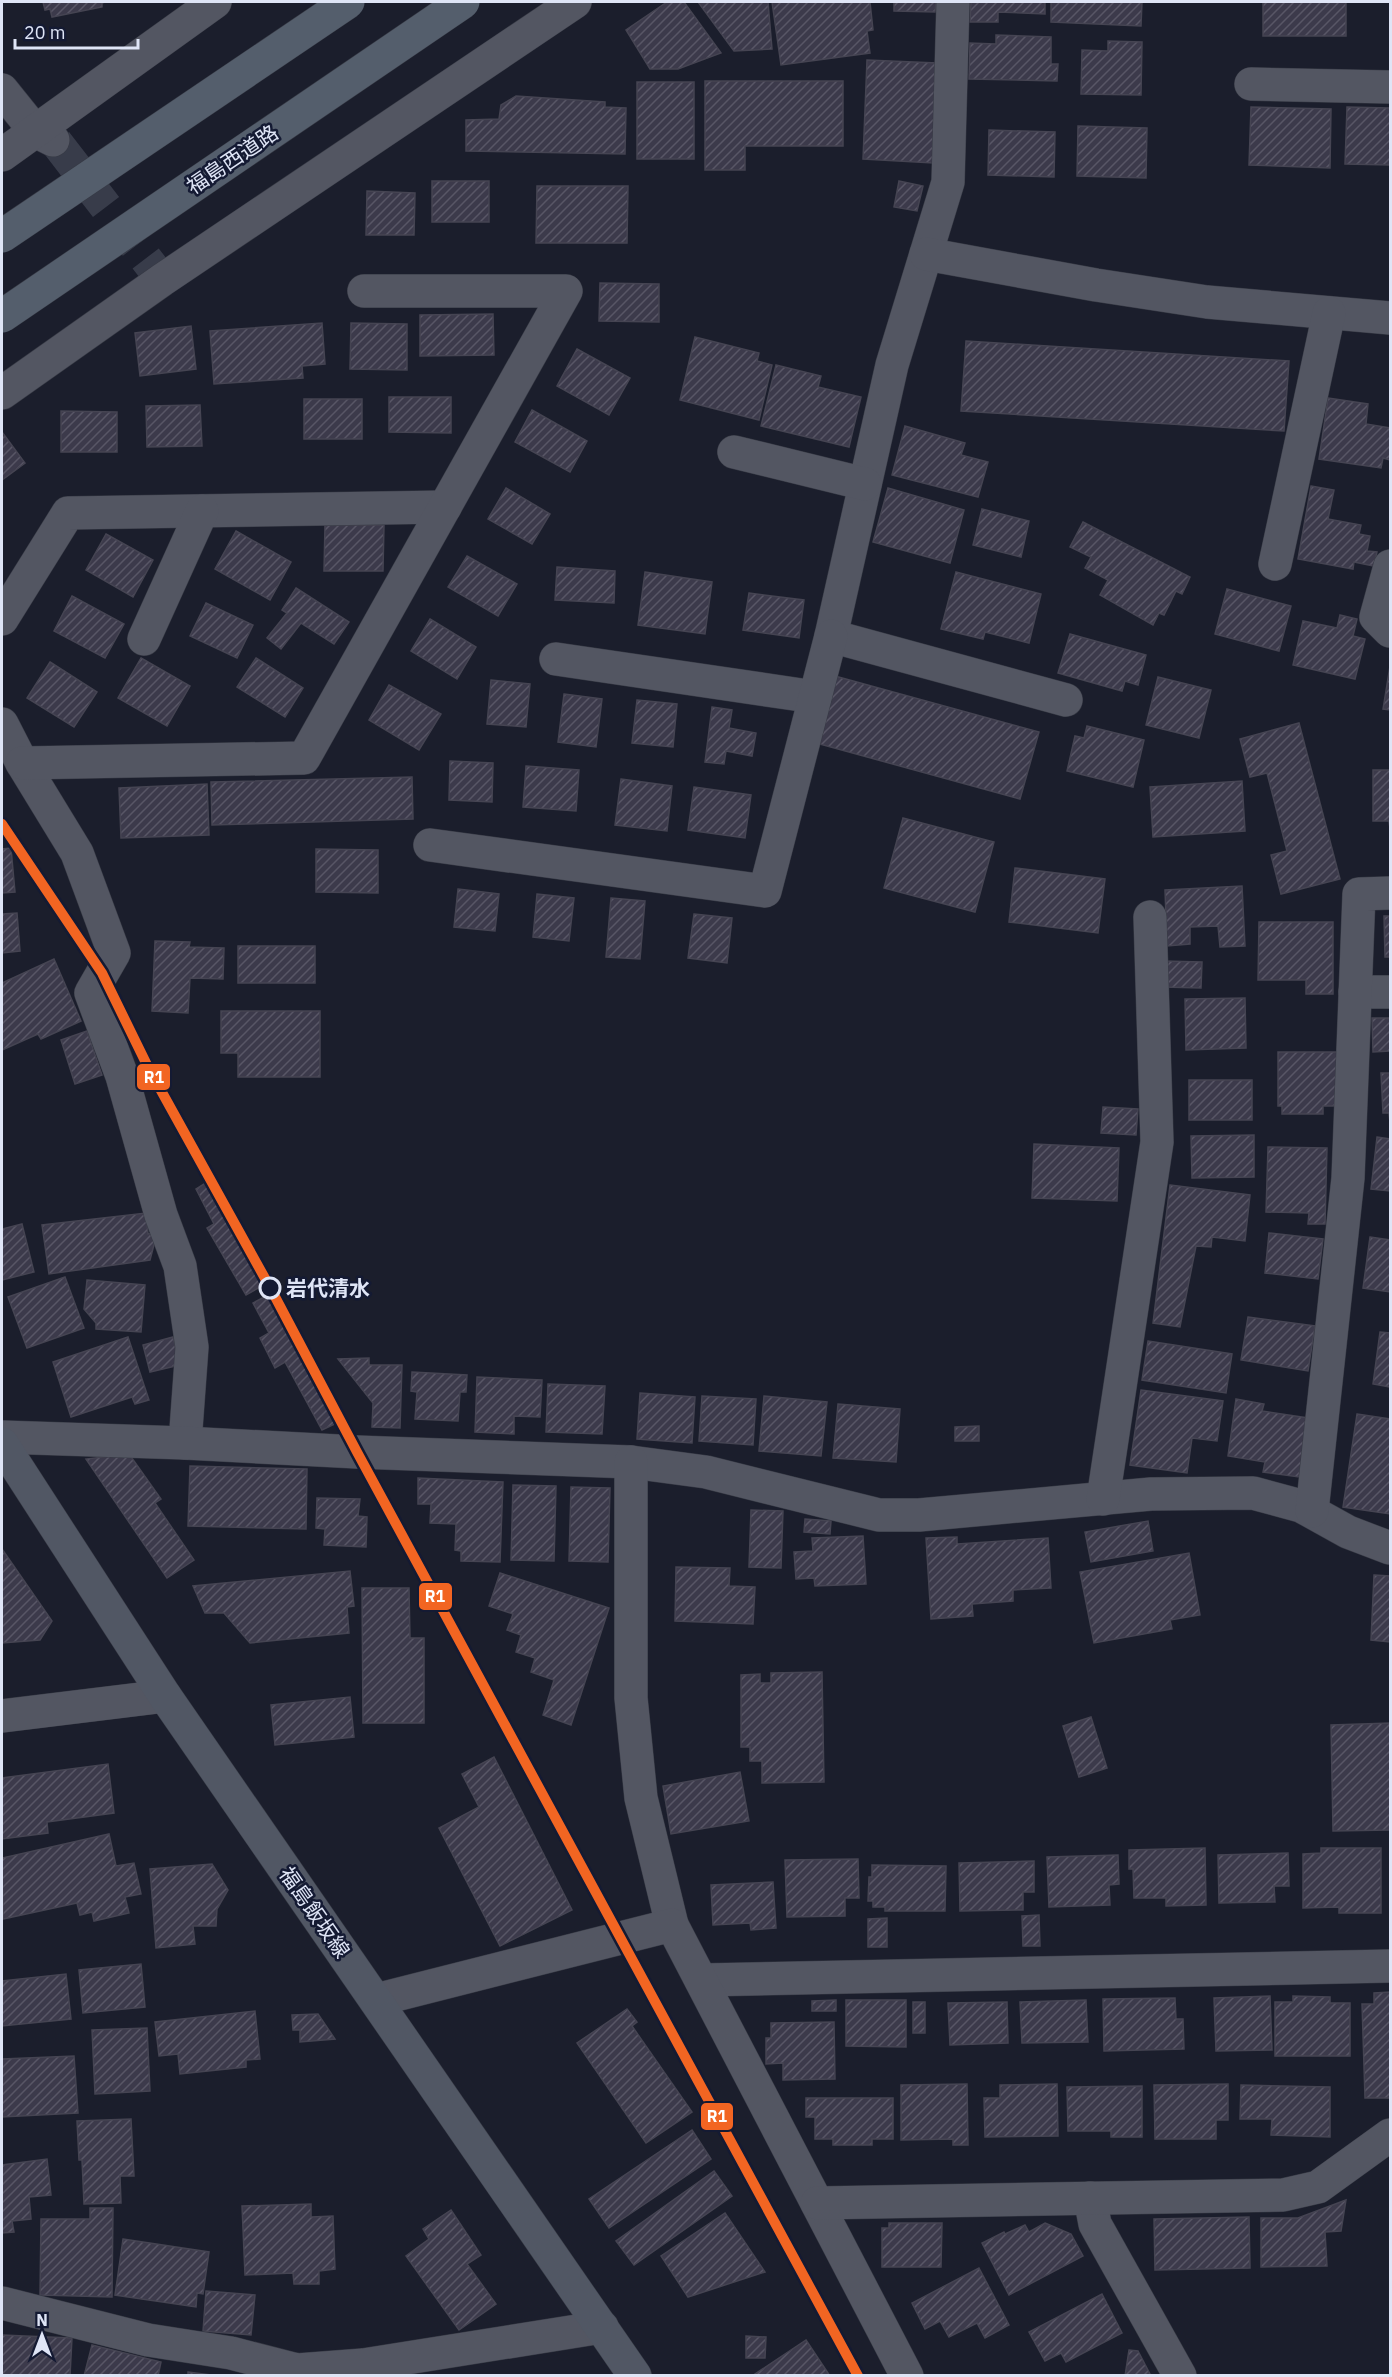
<svg xmlns="http://www.w3.org/2000/svg" width="1392" height="2377" viewBox="0 0 1392 2377" font-family="'IBM Plex Sans','Noto Sans JP',sans-serif">
<style>
.building{fill:url(#building-hatch);stroke:#454452;stroke-width:1.5}
.lines{fill:none;stroke-linecap:round;stroke-linejoin:round}
.minor-tunnel{stroke:#383c4a;stroke-width:33;stroke-dasharray:33 16;stroke-linecap:butt}
.minor-casing{stroke:#373a45;stroke-width:34}
.major-casing{stroke:#373a45;stroke-width:34}
.minor{stroke:#535662;stroke-width:33}
.major{stroke:#515764;stroke-width:33}
.highway-bridge-casing{stroke:#373a45;stroke-width:34;stroke-linecap:butt}
.highway-bridge{stroke:#545e6c;stroke-width:33}
.rail-1-casing{stroke:#141a33;stroke-width:15}
.rail-1{stroke:#f26522;stroke-width:10}
.stop-dot{fill:#141a33;stroke:#dfe5f6;stroke-width:3}
.labels{text-anchor:middle;dominant-baseline:central;stroke-width:5;stroke-linejoin:round;paint-order:stroke}
.street-label{font-size:21px;fill:#dfe5f6;stroke:#141a33}
.stop-label{font-size:21px;font-weight:bold;fill:#dfe5f6;stroke:#141a33;text-anchor:start}
.line-badge{stroke:#141a33;stroke-width:2}
.badge-label{font-size:16px;text-anchor:middle;font-weight:bold;fill:#fff}
</style>
<defs>
<pattern id="building-hatch" width="6" height="6" patternUnits="userSpaceOnUse" patternTransform="scale(1.5)"><rect width="6" height="6" fill="#3c3a4b"/><path d="M-1 1l2-2M0 6l6-6M5 7l2-2" fill="none" stroke="#585666"/></pattern>
</defs>
<rect width="100%" height="100%" fill="#1b1e2c"/>
<g class="building">
<path d="M43 2H105L102 3V7L52 17 50 9 45 10Z"/>
<path d="M667 2H684L721 53 678 69H650L626 30Z"/>
<path d="M698 2H768L772 49 734 51Z"/>
<path d="M772 2H870L873 30 867 31 870 53 781 65Z"/>
<path d="M894 2H936L935 12 894 11Z"/>
<path d="M971 2H1045V14L998 12V22H970Z"/>
<path d="M1051 2H1142L1141 26 1051 22Z"/>
<rect x="1263" y="2" width="83" height="34"/>
<path d="M996 35 1051 37V64H1058L1057 81 969 79 970 43 996 44Z"/>
<path d="M1108 41 1142 42 1141 95 1081 94 1082 50 1108 51Z"/>
<path d="M867 60 937 63 933 163 863 159Z"/>
<path d="M705 81H843V146H745V170H705Z"/>
<rect x="637" y="82" width="57" height="77"/>
<path d="M516 96 605 102V107L626 108 625 154 466 151V120L499 119 501 105Z"/>
<path d="M1251 107 1331 109 1330 168 1249 165Z"/>
<path d="M1347 107 1390 108V165L1345 164Z"/>
<path d="M1078 126 1147 128 1146 178 1077 176Z"/>
<path d="M989 130 1055 132 1054 177 988 175Z"/>
<rect x="432" y="181" width="57" height="41"/>
<path d="M899 181 923 186 917 211 894 207Z"/>
<path d="M537 186H628L627 243H536Z"/>
<path d="M367 191 415 193 414 235H366Z"/>
<path d="M600 283 659 284V322L599 321Z"/>
<path d="M493 314 494 355 420 356V315Z"/>
<path d="M322 323 325 364 302 366 303 378 214 384 210 331Z"/>
<path d="M351 323 407 324V370L350 369Z"/>
<path d="M191 326 196 369 140 376 135 333Z"/>
<path d="M695 337 759 353 757 361 772 365 759 420 680 400Z"/>
<path d="M966 341 1289 361 1284 431 961 411Z"/>
<path d="M577 349 630 378 609 415 557 386Z"/>
<path d="M776 365 821 376 818 387 861 397 849 447 761 426Z"/>
<path d="M389 397H451V433L389 432Z"/>
<path d="M1328 398 1368 404 1366 424 1390 428V460L1383 458 1381 468 1319 459Z"/>
<rect x="304" y="399" width="58" height="40"/>
<path d="M200 405 202 446 147 447 146 406Z"/>
<path d="M532 410 587 441 570 472 515 442Z"/>
<path d="M61 411 117 412V452H61Z"/>
<path d="M905 426 965 443 961 455 988 462 978 497 892 475Z"/>
<path d="M2 432 25 463 2 480Z"/>
<path d="M1311 486 1334 490 1328 519 1361 525 1359 534 1370 536 1367 551 1377 552 1374 566 1354 562 1353 569 1298 559Z"/>
<path d="M506 488 550 514 532 544 488 519Z"/>
<path d="M888 488 964 510 950 563 873 542Z"/>
<path d="M982 509 1029 521 1021 557 973 545Z"/>
<path d="M1083 522 1190 577 1182 594 1176 591 1164 615 1159 613 1153 625 1100 595 1108 580 1085 568 1091 557 1070 547Z"/>
<path d="M325 525H384L383 571H324Z"/>
<path d="M236 531 291 562 270 600 215 569Z"/>
<path d="M106 534 153 560 133 597 86 570Z"/>
<path d="M467 556 517 584 498 616 448 587Z"/>
<path d="M557 567 615 571 614 603 555 600Z"/>
<path d="M645 572 712 582 705 634 638 625Z"/>
<path d="M956 572 1041 594 1029 643 985 632 983 639 941 629Z"/>
<path d="M296 588 349 622 334 644 301 623 281 649 267 638 287 613 282 610Z"/>
<path d="M1227 589 1291 606 1279 651 1215 634Z"/>
<path d="M749 593 804 600 799 638 743 630Z"/>
<path d="M72 596 124 624 105 658 54 631Z"/>
<path d="M206 603 253 625 237 658 190 636Z"/>
<path d="M1340 615 1357 619 1353 636 1365 639 1355 679 1293 665 1303 621 1337 628Z"/>
<path d="M430 619 476 647 457 679 411 651Z"/>
<path d="M1070 634 1146 655 1138 685 1125 681 1122 691 1058 673Z"/>
<path d="M141 658 190 686 167 726 118 698Z"/>
<path d="M256 658 303 688 285 717 237 687Z"/>
<path d="M50 662 97 692 74 727 27 698Z"/>
<path d="M1390 666V710L1383 709Z"/>
<path d="M835 676 1039 732 1020 799 816 743Z"/>
<path d="M1158 677 1211 690 1199 738 1146 725Z"/>
<path d="M491 680 530 684 526 727 487 724Z"/>
<path d="M389 685 441 714 419 750 369 720Z"/>
<path d="M564 694 602 699 596 747 558 742Z"/>
<path d="M637 700 677 704 673 747 632 743Z"/>
<path d="M712 707 732 710 729 728 756 733 752 756 726 751 724 764 705 762Z"/>
<path d="M1299 723 1340 879 1281 894 1271 855 1287 851 1267 773 1250 777 1240 739Z"/>
<path d="M1087 726 1144 740 1133 787 1067 771 1075 736 1084 738Z"/>
<path d="M450 761 493 763 492 802 449 800Z"/>
<path d="M526 766 579 770 576 811 523 807Z"/>
<path d="M1373 770H1390V829L1389 821H1373Z"/>
<path d="M412 777 413 819 212 825 211 782Z"/>
<path d="M621 779 672 786 667 831 615 825Z"/>
<path d="M1242 781 1245 831 1153 837 1150 787Z"/>
<path d="M207 784 209 835 121 838 119 788Z"/>
<path d="M694 787 751 795 745 838 688 830Z"/>
<path d="M903 818 994 842 975 912 884 888Z"/>
<path d="M11 848 15 892 2 893V849Z"/>
<path d="M316 849 378 850V893L316 892Z"/>
<path d="M1015 868 1105 879 1098 933 1009 922Z"/>
<path d="M1242 886 1245 946 1220 947 1218 926 1190 927V944L1167 946 1165 890Z"/>
<path d="M458 889 499 894 495 931 454 927Z"/>
<path d="M537 894 574 898 569 941 533 937Z"/>
<path d="M611 898 645 901 640 959 606 957Z"/>
<path d="M17 913 20 951 2 953V914Z"/>
<path d="M694 914 732 918 727 963 688 958Z"/>
<path d="M1384 916H1390V957H1385Z"/>
<path d="M1259 922H1333V994H1306V980H1258Z"/>
<path d="M155 941 190 942 189 947 224 948 223 979 190 978 188 1013 152 1011Z"/>
<rect x="238" y="946" width="77" height="37"/>
<path d="M54 959 81 1021 41 1039 38 1034 2 1050V983Z"/>
<path d="M1164 961 1202 962 1201 988 1163 987Z"/>
<path d="M1245 998 1246 1048 1186 1050 1185 999Z"/>
<path d="M221 1011H320V1077H238V1053H221Z"/>
<path d="M1372 1018H1390V1051L1373 1052Z"/>
<path d="M87 1031 102 1075 75 1084 61 1040Z"/>
<path d="M1278 1052H1337V1106H1323V1114H1282V1106H1278Z"/>
<path d="M1381 1073H1390V1123L1389 1113H1383Z"/>
<rect x="1189" y="1080" width="63" height="40"/>
<path d="M1103 1107 1138 1109 1136 1135 1101 1133Z"/>
<path d="M1254 1135V1177L1192 1178 1191 1136Z"/>
<path d="M1377 1137 1390 1139V1191L1371 1189Z"/>
<path d="M1034 1144 1119 1148 1117 1201 1032 1198Z"/>
<path d="M1268 1147 1327 1148 1325 1224H1308L1309 1213 1266 1212Z"/>
<path d="M207 1182 262 1286 246 1295 207 1228 214 1224 196 1189Z"/>
<path d="M1170 1185 1250 1195 1245 1241 1212 1237 1211 1247 1196 1246 1180 1327 1153 1323Z"/>
<path d="M146 1213 148 1234 157 1233 150 1260 49 1274 42 1225Z"/>
<path d="M22 1224 34 1272 2 1280V1229Z"/>
<path d="M1269 1233 1323 1239 1318 1279 1265 1273Z"/>
<path d="M1370 1237 1390 1240V1292L1363 1288Z"/>
<path d="M65 1277 84 1328 27 1348 8 1297Z"/>
<path d="M87 1280 145 1285 141 1332 96 1329V1323L84 1309Z"/>
<path d="M268 1295 337 1423 322 1430 285 1362 275 1368 260 1338 269 1333 253 1303Z"/>
<path d="M1248 1317 1315 1326 1308 1371 1241 1360Z"/>
<path d="M1380 1332 1390 1333V1387L1373 1384Z"/>
<path d="M128 1337 149 1400 135 1404 132 1397 71 1417 53 1362Z"/>
<path d="M173 1337 180 1365 150 1372 143 1345Z"/>
<path d="M1148 1341 1232 1354 1226 1393 1142 1380Z"/>
<path d="M369 1358V1365H402L400 1428 372 1427 373 1403 338 1359Z"/>
<path d="M412 1372 467 1375 466 1392H460L458 1421 415 1419 417 1392 411 1391Z"/>
<path d="M477 1377 542 1380 540 1417 514 1416V1434L475 1432Z"/>
<path d="M548 1384 605 1386 602 1434 546 1432Z"/>
<path d="M1141 1390 1223 1401 1217 1441 1192 1438 1187 1473 1130 1465Z"/>
<path d="M640 1393 695 1397 692 1443 637 1439Z"/>
<path d="M702 1396 756 1399 753 1445 699 1441Z"/>
<path d="M764 1396 827 1402 821 1456 759 1451Z"/>
<path d="M1236 1399 1264 1404 1262 1411 1308 1418 1299 1477 1263 1472 1265 1462 1228 1456Z"/>
<path d="M838 1404 900 1409 896 1462 833 1458Z"/>
<path d="M1357 1414 1390 1419V1514L1343 1507Z"/>
<path d="M979 1426V1441H955V1427Z"/>
<path d="M129 1454 161 1499 155 1503 194 1560 167 1578 86 1459Z"/>
<path d="M190 1466 307 1469 306 1529 188 1526Z"/>
<path d="M418 1478 503 1482 500 1562 461 1561V1551L455 1550 456 1524 430 1523 431 1504H418Z"/>
<path d="M513 1485 556 1486 554 1561 511 1560Z"/>
<path d="M571 1487 610 1488 608 1562 569 1561Z"/>
<path d="M317 1498 360 1499 358 1516 367 1517 366 1547 324 1545 325 1529 316 1528Z"/>
<path d="M751 1510 783 1511 781 1568 749 1567Z"/>
<path d="M805 1519 831 1521 830 1534 804 1532Z"/>
<path d="M1148 1521 1153 1551 1091 1562 1085 1532Z"/>
<path d="M863 1536 866 1584 815 1586 814 1578 796 1579 794 1552 813 1551 812 1538Z"/>
<path d="M957 1537V1544L1048 1538 1051 1588 1013 1590V1601L972 1604 973 1616 931 1619 926 1538Z"/>
<path d="M2 1549 52 1621 40 1640 2 1643Z"/>
<path d="M1189 1553 1200 1615 1170 1620 1172 1629 1094 1643 1080 1572Z"/>
<path d="M676 1567 730 1568 729 1586 755 1587 753 1624 675 1621Z"/>
<path d="M350 1571 354 1606 347 1607 349 1633 250 1643 224 1613H205L193 1586Z"/>
<path d="M500 1573 609 1608 571 1725 543 1715 554 1680 531 1672 535 1658 516 1652 521 1635 507 1630 513 1614 489 1606Z"/>
<path d="M1374 1575 1390 1576V1642L1371 1640Z"/>
<path d="M362 1588H409L410 1638H424V1723H363Z"/>
<path d="M822 1672 824 1782 762 1783V1761H750V1747H741V1675L760 1674V1683H771V1673Z"/>
<path d="M350 1697 354 1737 275 1745 271 1705Z"/>
<path d="M1091 1717 1107 1768 1079 1777 1063 1726Z"/>
<path d="M1390 1723V1830L1333 1831 1331 1725Z"/>
<path d="M494 1757 572 1910 500 1946 439 1828 479 1807 462 1774Z"/>
<path d="M108 1764 114 1813 47 1822 48 1833 2 1839V1778Z"/>
<path d="M740 1772 749 1821 671 1834 663 1786Z"/>
<path d="M109 1834 116 1866 134 1863 141 1894 125 1897 129 1913 94 1921 92 1912 80 1915 77 1903 3 1919 2 1858Z"/>
<path d="M1205 1848 1206 1905 1166 1906V1898H1134L1133 1869H1129V1850Z"/>
<path d="M1321 1848H1381V1913H1339V1907L1303 1908V1854L1321 1853Z"/>
<path d="M1288 1853 1289 1886H1274L1275 1902 1219 1903 1218 1855Z"/>
<path d="M1118 1855 1119 1884 1109 1885 1110 1905 1049 1907 1047 1857Z"/>
<path d="M858 1859 859 1898H845V1916L787 1917 785 1860Z"/>
<path d="M1034 1861V1892H1023V1910L960 1911 959 1863Z"/>
<path d="M212 1864 228 1890 217 1909 216 1926H193L195 1944 156 1948 150 1869Z"/>
<path d="M872 1865 946 1866 945 1911H885V1907H873V1901H868L869 1877H872Z"/>
<path d="M773 1882 776 1928 751 1930 750 1923 713 1925 711 1885Z"/>
<path d="M1039 1915 1040 1946H1023L1022 1916Z"/>
<path d="M887 1918V1947H868V1919Z"/>
<path d="M141 1964 145 2007 83 2013 79 1970Z"/>
<path d="M66 1974 71 2019 2 2026V1981Z"/>
<path d="M1390 1992V2098H1365L1362 2004H1374V1993Z"/>
<path d="M1270 1996 1272 2050 1216 2051 1214 1998Z"/>
<path d="M1293 1996 1330 1997V2003H1350V2056H1275V2002H1293Z"/>
<path d="M1175 1998 1176 2019H1183L1184 2049 1104 2051 1103 1999Z"/>
<path d="M836 2000V2011H812V2001Z"/>
<path d="M846 2000H906V2047L846 2046Z"/>
<path d="M1086 2000 1088 2042 1022 2043 1020 2002Z"/>
<rect x="913" y="2002" width="12" height="31"/>
<path d="M1007 2002 1008 2043 950 2045 948 2003Z"/>
<path d="M627 2009 637 2022 632 2026 692 2112 646 2143 577 2043Z"/>
<path d="M255 2011 260 2059 246 2060V2067L180 2074 178 2054 159 2056 155 2022Z"/>
<path d="M318 2014 335 2039 300 2042V2030H293L292 2015Z"/>
<path d="M834 2022 835 2079 783 2080V2063L766 2064V2038H771V2023Z"/>
<path d="M147 2028 150 2091 95 2094 92 2030Z"/>
<path d="M74 2056 78 2113 2 2117V2059Z"/>
<path d="M967 2084 968 2145H953V2139L901 2140V2085Z"/>
<path d="M1057 2084 1058 2136 985 2137 984 2098H1000V2085Z"/>
<path d="M1228 2084V2120H1216V2139H1155L1154 2085Z"/>
<path d="M1241 2085 1330 2087V2137L1271 2135 1272 2119H1240Z"/>
<path d="M1142 2086V2137H1111V2131H1068L1067 2087Z"/>
<path d="M806 2098H893V2139H872V2145H833V2139H815V2117H806Z"/>
<path d="M131 2119 134 2176H120L121 2203 84 2204 82 2160H79L77 2121Z"/>
<path d="M692 2130 711 2159 609 2228 589 2199Z"/>
<path d="M47 2159 51 2195 29 2197 31 2219 12 2221 14 2232 2 2233V2165Z"/>
<path d="M714 2171 732 2196 634 2265 616 2241Z"/>
<path d="M1346 2200 1341 2231 1325 2232 1327 2266 1261 2267V2218H1298Z"/>
<path d="M311 2204V2217L333 2216 335 2269 319 2271V2284H294L293 2273 245 2275 242 2206Z"/>
<path d="M90 2208H113L112 2297 40 2295 41 2219H90Z"/>
<path d="M451 2210 481 2255 467 2264 496 2304 459 2330 406 2256 429 2239 423 2229Z"/>
<path d="M725 2213 765 2272 688 2297 661 2256Z"/>
<path d="M1249 2217 1250 2268 1155 2270 1154 2219Z"/>
<path d="M889 2223H942L941 2267H882V2228H889Z"/>
<path d="M1045 2223 1071 2234 1083 2256 1009 2295 982 2243 1004 2232 1005 2234 1025 2225 1029 2232Z"/>
<path d="M123 2239 209 2252 203 2294 197 2293 196 2307 115 2295Z"/>
<path d="M979 2268 1009 2325 985 2338 977 2323 949 2337 940 2321 925 2329 912 2303Z"/>
<path d="M206 2291 255 2295 251 2335 203 2331Z"/>
<path d="M1102 2294 1122 2333 1066 2362 1061 2353 1045 2361 1029 2332Z"/>
<path d="M2 2335 72 2338 70 2376H2Z"/>
<path d="M746 2336 766 2337 765 2358H746Z"/>
<path d="M806 2340 830 2376H752Z"/>
<path d="M92 2345 161 2362 158 2376H84Z"/>
<path d="M1129 2350 1138 2351 1151 2376H1125Z"/>
<path d="M188 2372 219 2376H188Z"/>
</g>
<g class="lines">
<path class="minor-tunnel" d="M56 142 153 268"/>
<defs>
<g id="minor">
<path d="M953 2 948 182 892 365 831 636 1066 700"/>
<path d="M1251 84 1390 87"/>
<path d="M2 90 35 131 53 140"/>
<path d="M2 155 215 2"/>
<path d="M926 254 1096 285 1207 302 1390 318"/>
<path d="M2 393 162 280 575 2"/>
<path d="M734 452 865 484"/>
<path d="M1275 564 1329 313"/>
<path d="M1390 566 1376 617 1390 631"/>
<path d="M2 619 68 513 445 507"/>
<path d="M144 639 202 511"/>
<path d="M556 659 815 697"/>
<path d="M2 724 22 763 77 853 114 953 91 993 122 1076 161 1215 180 1266 192 1347 185 1443"/>
<path d="M22 763 304 758 566 291H364"/>
<path d="M430 845 765 891 831 636"/>
<path d="M1355 992H1390"/>
<path d="M2 1437 185 1443 357 1452 631 1462 706 1472 879 1515H919L1151 1494 1253 1493 1301 1506 1348 1532 1390 1548"/>
<path d="M631 1462V1698L641 1798 672 1925"/>
<path d="M1103 1499 1157 1142 1150 917"/>
<path d="M1312 1511 1348 1178 1359 894 1390 893"/>
<path d="M2 1716 165 1696"/>
<path d="M701 1980 1390 1966"/>
<path d="M376 2000 672 1925 907 2376"/>
<path d="M1090 2198 1095 2224 1180 2376"/>
<path d="M817 2203 1283 2195 1318 2187 1390 2135"/>
<path d="M2 2303 148 2340 231 2353 297 2370 363 2365 602 2327"/>
</g>
<path id="major" d="M2 1444 165 1696 635 2376"/>
</defs>
<use href="#minor" class="minor-casing"/>
<use href="#major" class="major-casing"/>
<use href="#minor" class="minor"/>
<use href="#major" class="major"/>
<defs>
<g id="highway-bridge">
<path d="M2 236 348 2"/>
<path d="M2 316 463 2"/>
</g>
</defs>
<use href="#highway-bridge" class="highway-bridge-casing"/>
<use href="#highway-bridge" class="highway-bridge"/>
<defs>
<path id="rail-1" d="M2 824 102 973 148 1067 272 1291 357 1452 858 2376"/>
</defs>
<use href="#rail-1" class="rail-1-casing"/>
<use href="#rail-1" class="rail-1"/>
</g>
<circle class="stop-dot" cx="270" cy="1288" r="10"/>
<g class="labels">
<g class="street-label">
<text transform="translate(232 159) rotate(-34)">福島西道路</text>
<text transform="translate(315 1912) rotate(55)">福島飯坂線</text>
</g>
<g class="stop-label">
<text x="286" y="1288">岩代清水</text>
</g>
</g>
<g class="line-badge">
<rect x="136" y="1063" width="35" height="28" rx="6" fill="#f26522"/>
<rect x="418" y="1582" width="35" height="29" rx="6" fill="#f26522"/>
<rect x="700" y="2102" width="34" height="29" rx="6" fill="#f26522"/>
</g>
<g class="badge-label">
<text x="154" y="1083">R1</text>
<text x="435" y="1602">R1</text>
<text x="717" y="2122">R1</text>
</g>
<rect width="1392" height="2377" fill="none" stroke="#dfe5f6" stroke-width="6"/>
<g transform="translate(42 2335)" stroke="#141a33" stroke-width="4.5" paint-order="stroke">
<path d="M0-4.5L10 22L0 15L-10 22Z" fill="#dfe5f6"/>
<text y="-9" font-size="16" font-weight="bold" text-anchor="middle" fill="#dfe5f6">N</text>
</g>
<path d="M15 39v9h123v-9" fill="none" stroke="#dfe5f6" stroke-width="3"/>
<text x="24" y="39" font-size="18" fill="#dfe5f6" stroke="#141a33" stroke-width="4.5" paint-order="stroke">20 m</text>
</svg>
